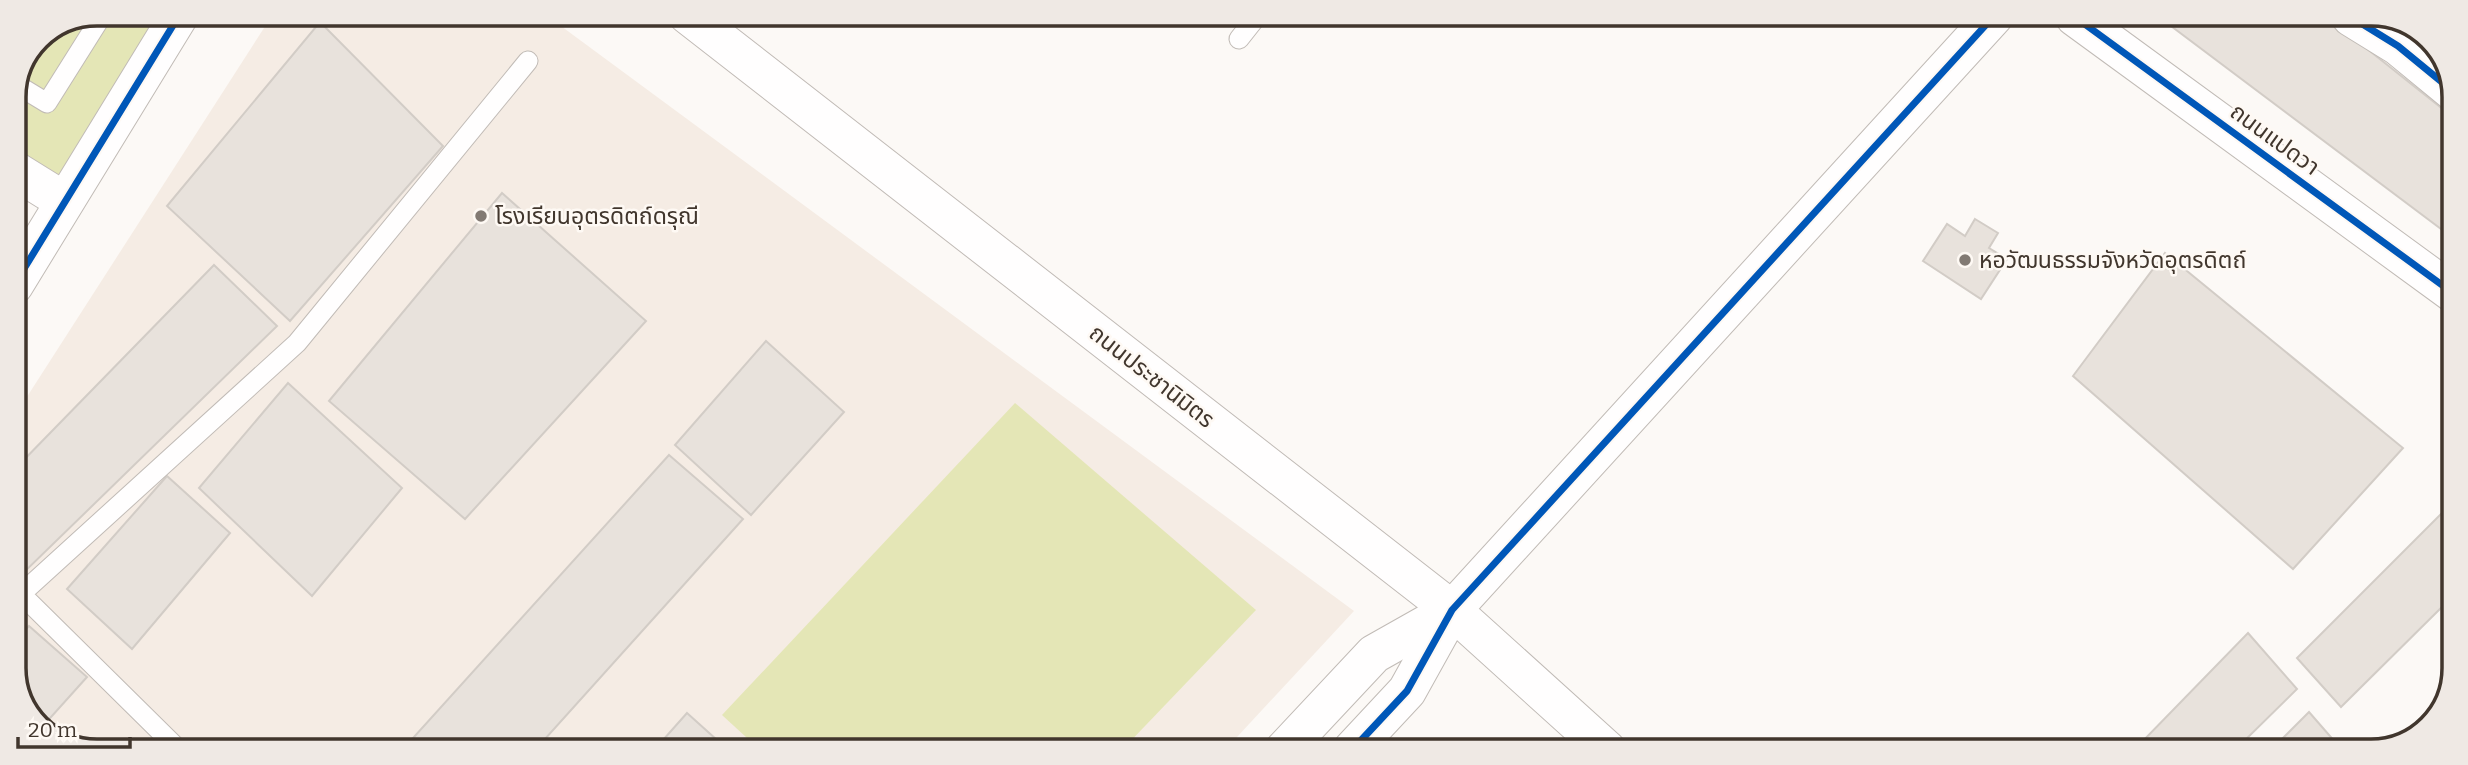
<svg xmlns="http://www.w3.org/2000/svg" width="2468" height="765" viewBox="0 0 2468 765" font-family="Bitter,'Noto Sans Thai',serif">
<style>
.built{fill:#f5ece4}
.green{fill:#e4e6b6}
.building{fill:#e8e2dc;stroke:#d2ccc6;stroke-width:2}
.lines{fill:none;stroke-linecap:round;stroke-linejoin:round}
.lane-casing{stroke:#c1bbb6;stroke-width:21}
.street-casing{stroke:#c1bbb6;stroke-width:40}
.secondary-casing{stroke:#c1bbb6;stroke-width:40}
.lane{stroke:#fffefe;stroke-width:19}
.street{stroke:#fffefe;stroke-width:38}
.secondary{stroke:#fffefe;stroke-width:38}
.cycleway-casing{stroke:#fef9f4;stroke-width:11}
.cycleway{stroke:#0057b8;stroke-width:7}
.poi-dot{fill:#827a73;stroke:#fef9f4;stroke-width:2.5}
.labels{text-anchor:middle;dominant-baseline:central;stroke-width:5;stroke-linejoin:round;paint-order:stroke}
.street-label{font-size:23px;fill:#41362d;stroke:#fef9f4}
.poi-label{font-size:23px;fill:#41362d;stroke:#fef9f4;text-anchor:start}
.rim{fill:none;stroke:#41362d;stroke-width:3.5}
</style>
<rect width="100%" height="100%" fill="#fcf9f6"/>
<path class="built" d="M273 14 546 15 1354 611 1225 750 76 748 32 719 14 673V417Z"/>
<g class="green">
<path d="M98 14H180L64 201 14 170V97L39 38Z"/>
<path d="M1015 403 1256 610 1123 749H759L722 715Z"/>
</g>
<g class="building">
<path d="M2159 17H2327L2454 118 2453 238Z"/>
<path d="M320 22 443 146 290 321 167 206Z"/>
<path d="M502 193 646 321 465 519 329 401Z"/>
<path d="M1975 219 1998 233 1989 248 2007 259 1981 299 1923 261 1947 224 1965 236Z"/>
<path d="M2165 253 2403 448 2293 569 2073 376Z"/>
<path d="M214 265 277 326 14 582V470Z"/>
<path d="M766 341 844 412 751 515 675 445Z"/>
<path d="M288 383 402 488 312 596 199 488Z"/>
<path d="M669 455 743 519 536 749 404 748Z"/>
<path d="M167 476 230 533 132 649 67 589Z"/>
<path d="M2452 503 2451 598 2341 707 2297 658Z"/>
<path d="M29 626 87 677 43 726 32 719 14 673V642Z"/>
<path d="M2248 633 2297 689 2234 751H2141L2137 747Z"/>
<path d="M2309 712 2343 751H2270Z"/>
<path d="M687 713 727 749H655Z"/>
</g>
<g class="lines">
<defs>
<g id="lane">
<path d="M1239 39 1258 15"/>
<path d="M19 86 47 103 103 14"/>
<path d="M177 748 21 594 297 343 528 61"/>
</g>
<g id="street">
<path d="M2351 17 2398 46 2454 92"/>
<path d="M14 170 64 201"/>
<path d="M14 285 180 14"/>
<path d="M1284 750 1374 654 1452 610"/>
<path d="M1352 750 1407 691 1452 610 1994 16"/>
</g>
<g id="secondary">
<path d="M688 15 1452 610 1607 750"/>
<path d="M2075 17 2453 293"/>
</g>
</defs>
<use href="#lane" class="lane-casing"/>
<use href="#street" class="street-casing"/>
<use href="#secondary" class="secondary-casing"/>
<use href="#lane" class="lane"/>
<use href="#street" class="street"/>
<use href="#secondary" class="secondary"/>
<defs>
<g id="cycleway">
<path d="M2075 17 2453 293"/>
<path d="M2351 17 2398 46 2454 92"/>
<path d="M14 285 180 14"/>
<path d="M1352 750 1407 691 1452 610 1994 16"/>
</g>
</defs>
<use href="#cycleway" class="cycleway-casing"/>
<use href="#cycleway" class="cycleway"/>
</g>
<g class="poi-dot">
<circle cx="481" cy="216" r="7"/>
<circle cx="1965" cy="260" r="7"/>
</g>
<g class="labels">
<g class="street-label">
<text transform="translate(2275 139) rotate(36)">ถนนแปดวา</text>
<text transform="translate(1152 376) rotate(38)">ถนนประชานิมิตร</text>
</g>
<g class="poi-label">
<text x="495" y="216">โรงเรียนอุตรดิตถ์ดรุณี</text>
<text x="1979" y="260">หอวัฒนธรรมจังหวัดอุตรดิตถ์</text>
</g>
</g>
<path d="M0 0H2468V765H0ZM97 26H2371A71 71 0 0 1 2442 97V668A71 71 0 0 1 2371 739H97A71 71 0 0 1 26 668V97A71 71 0 0 1 97 26Z" fill="#efe9e4" fill-rule="evenodd"/>
<path class="rim" d="M97 26H2371A71 71 0 0 1 2442 97V668A71 71 0 0 1 2371 739H97A71 71 0 0 1 26 668V97A71 71 0 0 1 97 26Z"/>
<path d="M18 737v10h112v-10" fill="none" stroke="#41362d" stroke-width="3.5"/>
<text x="28" y="737" font-size="21" fill="#41362d" stroke="#fef9f4" stroke-width="5" paint-order="stroke">20 m</text>
</svg>
